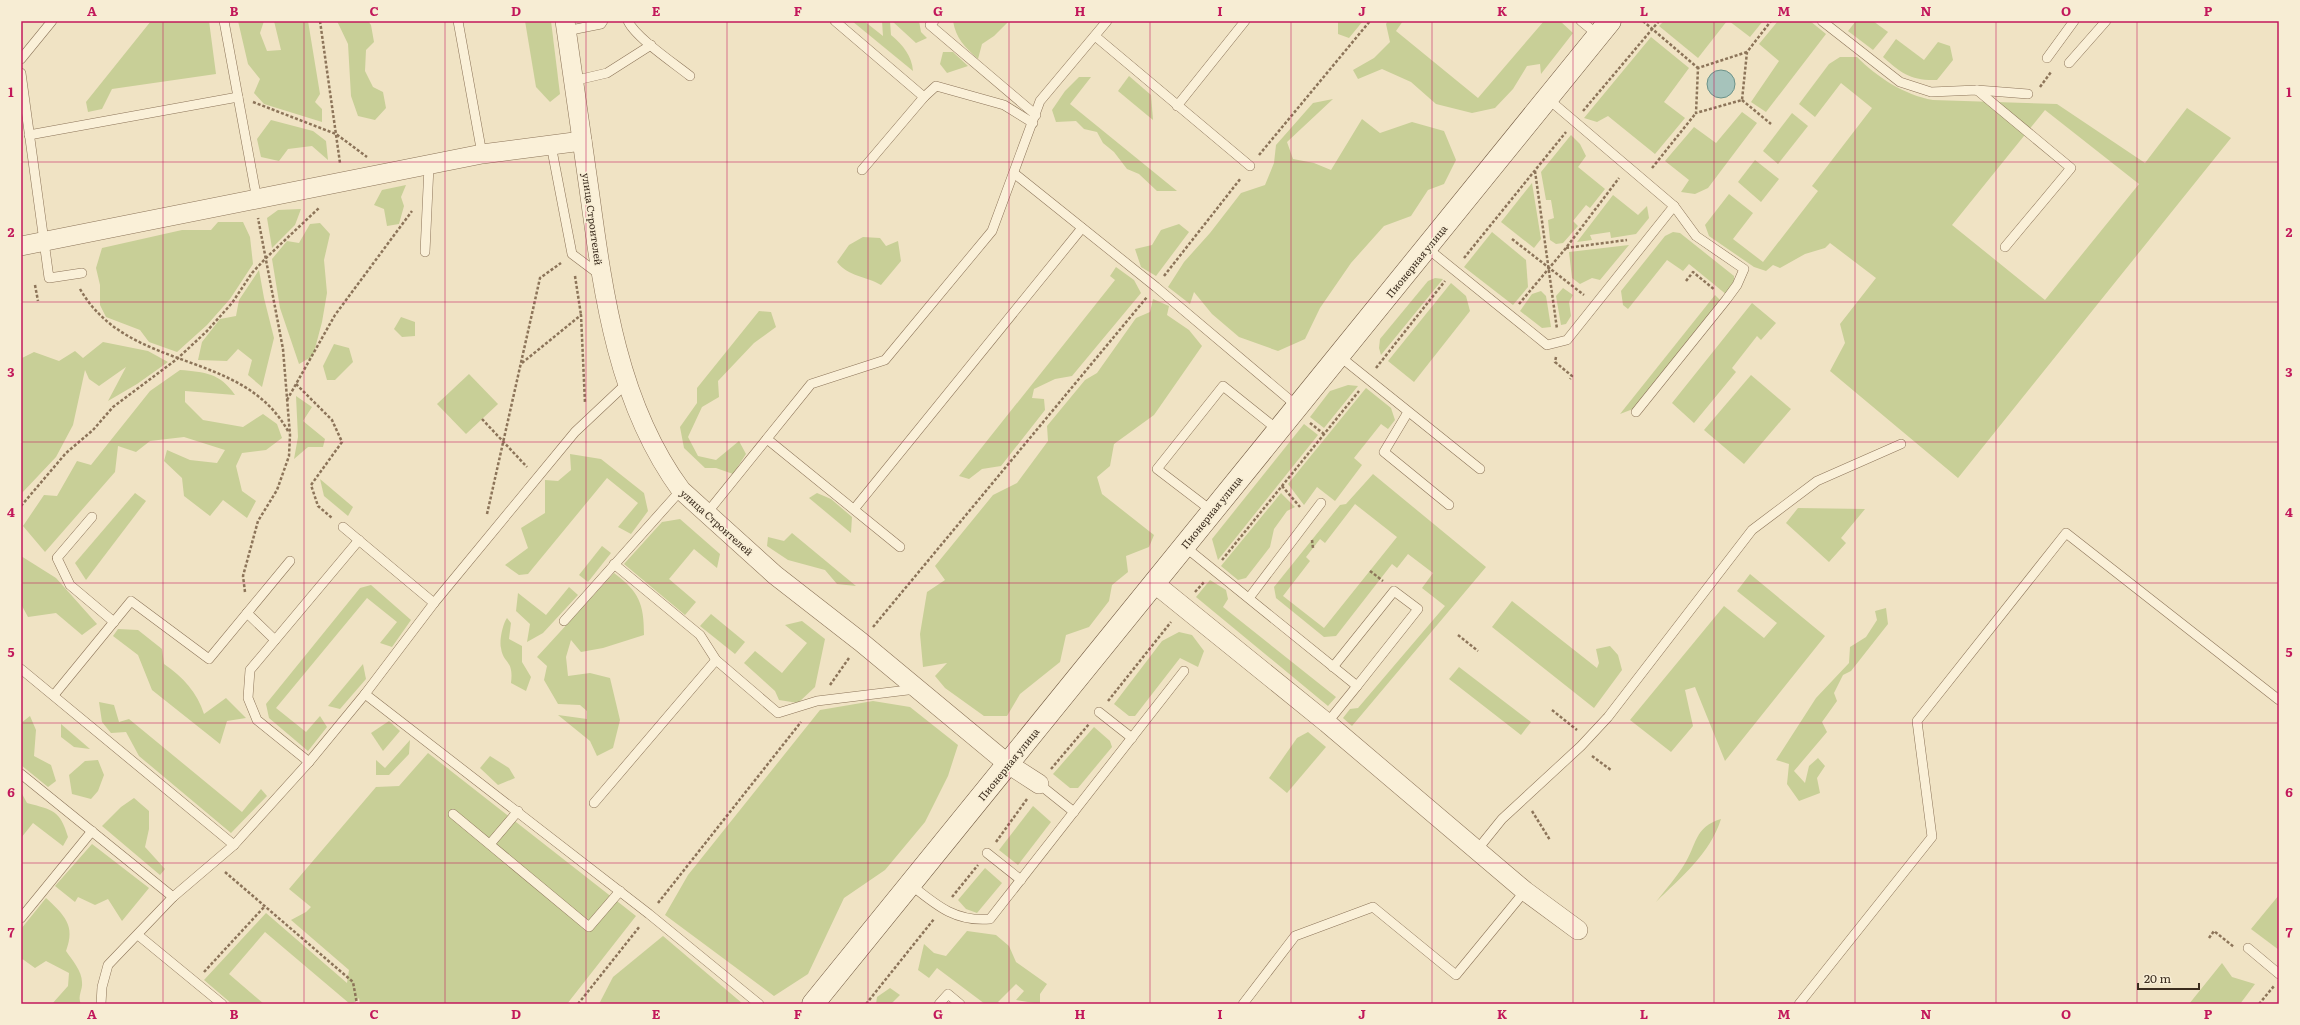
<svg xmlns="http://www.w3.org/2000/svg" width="2300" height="1025" viewBox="0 0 2300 1025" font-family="Literata,serif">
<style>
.green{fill:#c8cf97;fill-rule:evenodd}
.water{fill:#a6c3bb;stroke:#6c9289}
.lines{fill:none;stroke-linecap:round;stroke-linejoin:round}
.lane-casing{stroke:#8c7459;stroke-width:10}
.street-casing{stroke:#8c7459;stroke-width:20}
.secondary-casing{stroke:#6e553d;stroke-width:23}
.path{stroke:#8c7459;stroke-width:2.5;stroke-dasharray:3 2;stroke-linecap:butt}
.lane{stroke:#faf0d8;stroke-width:9}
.street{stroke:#faf0d8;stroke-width:19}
.secondary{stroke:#faf0d8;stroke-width:22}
.grid{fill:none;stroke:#c2185b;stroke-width:1;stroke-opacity:0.55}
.labels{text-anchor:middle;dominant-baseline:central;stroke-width:3;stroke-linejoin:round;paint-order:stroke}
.street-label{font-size:10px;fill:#3b2c1e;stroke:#f7edd4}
.neatline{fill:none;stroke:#c2185b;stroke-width:1.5}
.grid-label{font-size:13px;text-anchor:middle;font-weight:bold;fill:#c2185b}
</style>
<rect width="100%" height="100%" fill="#f0e3c4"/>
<g class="green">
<path d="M151 21H209L216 74 112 89 102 109 88 112 86 102Z"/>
<path d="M238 21H264L260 33 267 51 281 50 274 21H308L320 94 315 102 322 109V122L264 104 254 93 260 79 248 64Z"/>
<path d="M337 21H368L371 25 374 42 366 50 365 71 373 87 383 92 386 108 375 120 358 116 351 96 348 44Z"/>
<path d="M525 21H551L560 94 550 102 536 87Z"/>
<path d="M852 21H864L883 36 882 21H890L891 35C903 45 912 56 913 71Z"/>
<path d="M892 21H919L921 32 927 38 916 43Z"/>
<path d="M953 21H1009L994 36 982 44 978 59C965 47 956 39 953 21Z"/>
<path d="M1338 21H1363L1349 38 1338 34Z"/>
<path d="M1388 21H1403L1396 31 1478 98 1544 21H1560L1573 33 1541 74 1540 64 1527 66 1513 89 1495 108 1472 113 1436 104 1411 82 1382 69 1358 79 1353 70 1374 58 1390 42 1386 24Z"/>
<path d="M1664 21H1727L1698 58 1659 26Z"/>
<path d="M1729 21H1763L1750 37Z"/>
<path d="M1778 21H1810L1826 34 1766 112 1751 102 1779 61 1759 44Z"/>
<path d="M1856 21H1873L1888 32 1873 50 1848 31Z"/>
<path d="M1651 37 1689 68 1664 102 1685 118 1655 154 1608 116 1597 122 1584 118Z"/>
<path d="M1896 39 1924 60 1938 42 1950 46 1953 60 1937 80C1911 81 1901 73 1883 57Z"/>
<path d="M943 52H953L968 66 947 73 940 64Z"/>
<path d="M1840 57H1857C1877 77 1904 95 1933 100L2057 104 2145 163 2187 108 2231 138 1958 478 1830 371 1845 343 1840 324 1876 278 1830 243 1825 248 1805 254 1780 268 1773 265 1766 271 1754 267 1709 236 1705 225 1729 194 1753 213 1733 239 1763 262 1818 191 1812 186 1872 108 1841 83 1815 117 1799 104 1829 64ZM2045 110 2139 184 2045 300 1952 225Z"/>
<path d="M1129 76 1151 95 1153 120 1118 91Z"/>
<path d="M1079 77H1091L1070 104 1177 191H1157L1139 174 1127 169 1114 152 1103 143 1097 132 1084 129 1076 121 1056 122 1052 110 1065 91Z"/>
<path d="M1333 99 1287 142 1293 159 1314 163 1331 170 1362 119 1380 133 1412 122 1444 131 1456 160 1444 184 1428 190 1411 216 1384 226 1351 263 1320 308 1305 339 1278 351 1239 337 1212 314 1194 292 1190 304 1168 287 1184 262 1210 233 1241 193 1265 185 1274 163 1276 145 1313 103Z"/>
<path d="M1742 112 1757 123 1708 188 1695 194 1681 192 1689 180 1665 161 1694 127 1716 143Z"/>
<path d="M1792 113 1808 126 1778 164 1763 151Z"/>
<path d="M271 120 313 131 326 141 328 160 312 146 288 149 279 161 261 157 257 139Z"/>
<path d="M1571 135 1580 144 1586 156 1578 167 1605 189 1590 208 1586 205 1573 221 1578 226 1563 243 1556 244 1550 240 1548 220 1554 218 1551 200H1546L1541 172Z"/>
<path d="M1755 160 1779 179 1761 202 1738 182Z"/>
<path d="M1532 183 1541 239 1534 248 1501 222Z"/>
<path d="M406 185 401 197 404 206 399 224 387 226 384 209 374 205 382 190Z"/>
<path d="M1613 195 1638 215 1647 206 1649 218 1636 234 1611 238 1610 232 1590 235 1592 240 1577 242Z"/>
<path d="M301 209 295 225 272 248 267 218 278 210Z"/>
<path d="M218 222H243L250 237 253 264 230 299 207 325 177 352 149 342 140 330 106 317 100 305V285L96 268 102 248 182 230H211Z"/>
<path d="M320 223 330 234 324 260 327 293 322 322 313 356 299 364 280 308 272 259 287 241 299 243 310 224Z"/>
<path d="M1179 224 1189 232 1156 276 1141 267 1135 249 1152 245 1161 230Z"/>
<path d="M1492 232 1526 260 1528 287 1513 305 1464 267Z"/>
<path d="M1673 232 1680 233 1734 276V284L1727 295 1689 264 1683 271 1667 260 1628 309 1623 305 1621 291 1665 236Z"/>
<path d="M863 237 880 238 886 246 898 241 901 261 881 285C866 276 849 277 837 262L849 245Z"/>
<path d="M1629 245 1600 280 1592 278 1580 284 1572 278 1569 252Z"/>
<path d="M1116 267 1134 280 1141 293 1072 376 1055 379 1034 389 1032 398 1044 399 1045 410 1001 466 982 469 969 479 959 476 1115 280 1110 276Z"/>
<path d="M259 270 264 298 274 338 262 387 248 375 252 360 238 349 227 361 198 360 202 342 220 319 236 316 239 300Z"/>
<path d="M1435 278 1443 279 1381 355 1379 348 1380 339 1428 281Z"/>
<path d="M1451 283 1466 296 1470 311 1414 382 1388 361Z"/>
<path d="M1563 288 1573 295 1569 302 1571 316 1566 324 1561 325 1556 296Z"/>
<path d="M1541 291 1546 296 1551 327 1542 328 1520 311 1532 294Z"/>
<path d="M1715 295 1720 300 1633 409 1620 414Z"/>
<path d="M1153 299 1169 306 1167 315 1189 330 1202 346 1154 415 1114 444 1110 466 1097 477 1102 494 1154 535 1149 547 1126 556 1128 572 1112 585 1109 601 1089 627 1066 635 1060 662 1020 694 1007 716H984L945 688 935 676 947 663 923 667 920 634 927 592 945 580 935 566 993 495 1017 483 1048 441 1047 426 1085 380 1097 373 1136 318 1150 312Z"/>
<path d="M1752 303 1776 323 1761 340 1757 336 1732 368 1736 372 1694 423 1672 403Z"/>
<path d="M759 311 771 312 776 327 754 343 718 381 719 397 702 407 688 437 698 456 716 460 739 441 746 454 733 474 716 468H705L684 448 680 427 697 403V388Z"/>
<path d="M401 317 415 322V336L402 337 394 329Z"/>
<path d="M103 342 148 351 168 362 137 384 108 401 126 367 99 386 89 379 85 370 73 425 56 457 21 494V356L22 358 34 352 59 361 75 351 83 358Z"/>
<path d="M334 344 349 348 353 362 335 380H327L323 366Z"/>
<path d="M180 370C205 372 220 373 235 395L185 391V402L203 420 243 427 263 414 277 424 282 438 266 450 242 453 236 466 242 491 256 501 247 518 223 500 210 516 184 496 182 478 164 461 167 450 190 460 217 463 225 450 184 437 150 441 136 452 118 446 115 472 45 552 23 526 44 495 57 496 77 461 91 465 150 391Z"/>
<path d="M469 374 498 404 466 434 437 404Z"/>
<path d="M1751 375 1791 409 1744 464 1704 430Z"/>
<path d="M1348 385 1358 386 1324 428 1310 417 1330 391Z"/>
<path d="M1366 388 1391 408 1395 420 1388 429 1381 424 1354 458 1362 465 1335 501 1317 487 1304 505 1288 484Z"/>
<path d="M296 396 312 407 303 421 325 439 323 447H308L294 459 298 437Z"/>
<path d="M1304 424 1318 435 1218 560 1212 539Z"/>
<path d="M570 454 601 459 644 493 648 511 631 534 618 527 638 503 607 478 528 574 519 575 505 565 528 548 521 528 545 513V480L558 481 571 470Z"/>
<path d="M1373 474 1486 567 1352 726 1343 718 1350 709 1358 708 1445 606 1422 588 1433 573 1408 554 1397 568 1392 564 1336 636 1324 637 1276 598 1274 587 1340 505 1346 504ZM1355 504 1397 537 1324 628 1283 596 1310 561 1306 557 1320 539 1325 543Z"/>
<path d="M320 479 353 507 348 516 324 496Z"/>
<path d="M135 493 146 501 86 580 75 563Z"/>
<path d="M817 493 831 499 852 517 851 533 809 498Z"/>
<path d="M1281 493 1295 507 1287 511 1274 529 1270 547 1246 578 1238 580 1221 566Z"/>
<path d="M1798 508 1865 509 1841 538 1846 543 1829 562 1786 523Z"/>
<path d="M680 519 720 554 717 568 694 549 669 579 696 602 685 615 624 564 662 522Z"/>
<path d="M792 533 856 586 837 584 825 570 788 560 767 546 768 537 784 541Z"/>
<path d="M602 546 611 553 588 582 579 575Z"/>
<path d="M21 556 56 578 97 624 82 635 56 613 28 617 21 604Z"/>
<path d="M614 573C639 592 644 603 644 635L603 648 581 652 571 640 566 657 568 676 590 673 610 678 620 720 613 748 597 756 590 741 558 715 587 719V711L580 705 558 704 544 680 547 666 537 657Z"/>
<path d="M1750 574 1825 636 1725 761 1695 687 1685 690 1693 726 1671 752 1630 720 1724 606 1764 638 1777 623 1737 591Z"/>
<path d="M1210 580 1226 590 1228 599 1223 607 1336 697 1328 706 1196 597Z"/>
<path d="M371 585 411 620 392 647 380 643 397 622 367 598 276 708 306 732 320 716 327 727 308 751 269 718 266 704 360 588Z"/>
<path d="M569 587 578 595 543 633 527 642 530 624 516 611 518 593 546 615Z"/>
<path d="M1512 601 1597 668 1599 663 1596 649 1610 646 1618 655 1622 670 1594 708 1492 627Z"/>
<path d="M1886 608 1888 624 1851 671 1843 675 1834 693 1837 701 1822 722 1827 732 1794 771 1805 783 1809 766 1818 758 1825 766 1817 778 1820 793 1799 801 1787 784 1789 764 1776 760 1816 698 1849 663 1850 647 1866 637 1877 620 1875 611Z"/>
<path d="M711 614 745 642 735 654 700 626Z"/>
<path d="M507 618 511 623 509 639 522 646V662L531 677 526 691 511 683C514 659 503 664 501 648 499 641 503 623 507 618Z"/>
<path d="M802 621 825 639 815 687 798 703 779 700 775 691 744 663 755 651 782 673 807 643 785 625Z"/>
<path d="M118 629 138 630 162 649 164 664C183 677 197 692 204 714L226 698 246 718 227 721 220 744 152 690 138 655 113 636Z"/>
<path d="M1179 632 1192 635 1204 651 1198 667 1180 658 1135 716H1129L1114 704 1162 641Z"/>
<path d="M363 664 366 679 340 709 328 706Z"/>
<path d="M1459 667 1531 722 1521 735 1449 679Z"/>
<path d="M873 701 910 707 958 745 948 776 925 822 885 870 844 898 808 974 774 996 665 915 688 875 820 710Z"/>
<path d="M99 702 114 705 119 722 129 719 242 812 261 789 267 796 231 833 139 756 126 732 111 733 102 722Z"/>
<path d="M30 716 36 730 34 756 51 765 56 781 48 787 21 765V723Z"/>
<path d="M389 721 400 731 383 751 371 733Z"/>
<path d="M61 724 90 749 74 747 61 737Z"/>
<path d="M1094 727 1110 741 1112 747 1078 788H1070L1053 774Z"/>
<path d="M1308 732 1326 747 1287 793 1269 778 1297 738Z"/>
<path d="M410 740 409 754 389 775H376V760L385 768Z"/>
<path d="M428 753 636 916 567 1004H360L359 998 353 1004H350L265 932 229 974 264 1004H232L204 980 266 913 347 983 349 970 291 920 306 912 311 907 289 889 376 787 399 786Z"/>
<path d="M490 756 509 768 515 778 498 785 480 768Z"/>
<path d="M98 760 104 775 98 791 91 799 72 794 69 775 85 761Z"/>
<path d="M21 792 27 803C53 810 60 810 68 837L63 846 33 823 21 838Z"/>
<path d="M134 798 149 811V829L145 847 165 869 160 875 102 826 121 807Z"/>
<path d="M1033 806 1051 822 1018 865 999 850Z"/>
<path d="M1721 819C1710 854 1681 877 1656 902 1665 890 1676 878 1684 865 1697 845 1694 827 1721 819Z"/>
<path d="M92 844 149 888 122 921 108 899 95 905 78 897 75 902 55 886Z"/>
<path d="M985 868 1002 883 977 913 966 909 958 900Z"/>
<path d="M2279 895V950L2251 929Z"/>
<path d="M46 898C64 915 76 925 66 951 72 960 82 971 82 982 83 990 77 996 81 1004H52L68 986 69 973 46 961 35 968 21 958V929Z"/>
<path d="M967 931 996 935 1009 946 1016 962 1047 984 1040 994V1004L1016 1000 1024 991 1016 984 998 1002 1001 1004H985L937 968 929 978 918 970 924 944 934 953 946 956Z"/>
<path d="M663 936 743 1004H599L613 977Z"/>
<path d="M2222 963 2232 977 2255 984 2240 1004H2189Z"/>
<path d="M890 988 900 995 891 1004H876L877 997Z"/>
</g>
<circle class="water" cx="1721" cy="84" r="14"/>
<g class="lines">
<defs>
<g id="lane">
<path d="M224 21 257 200"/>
<path d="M458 21 482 154"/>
<path d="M628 21C635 37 675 64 690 76"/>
<path d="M835 21 924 97"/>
<path d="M934 21 930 25 1036 115"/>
<path d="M1581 21 1598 35"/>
<path d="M1822 21 1900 82 1931 92 1977 90 2028 94"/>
<path d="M566 31 601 24 603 21"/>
<path d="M1095 36 1250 166"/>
<path d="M2047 58 2074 21"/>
<path d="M21 59 52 21"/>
<path d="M2069 63 2106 21"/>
<path d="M21 73 49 278 82 273"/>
<path d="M573 81 607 73 651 45"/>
<path d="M1977 90 2071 168 2005 247"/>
<path d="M1547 98 1674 206 1696 236 1744 269 1737 285 1726 300 1636 412"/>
<path d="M1177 106 1245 21"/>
<path d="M29 135 238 97"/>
<path d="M551 145 572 254 600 275"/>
<path d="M862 170 924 97 936 86 1004 105 1033 123"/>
<path d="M1015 174 1156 287 1297 406"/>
<path d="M1427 248 1547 345 1567 340 1674 206"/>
<path d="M425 252 429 166"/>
<path d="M1338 355 1480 469"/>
<path d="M1408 412 1384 452 1449 505"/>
<path d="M767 439 900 547"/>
<path d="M855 508 1082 228"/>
<path d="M1212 511 1157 469 1223 386 1278 430"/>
<path d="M707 513 811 384 885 360 992 231 1040 101 1107 21"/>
<path d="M92 517 57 558 70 585 114 622"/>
<path d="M343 527 434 603"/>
<path d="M1184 546 1357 686 1327 723"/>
<path d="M614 564 700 635 716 660 778 713 817 701 916 689"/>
<path d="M1249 598 1321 503"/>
<path d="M247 613 275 640"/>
<path d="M564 621 681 490"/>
<path d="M1333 667 1394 591 1418 609 1357 686"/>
<path d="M21 669 234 845"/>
<path d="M365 694 649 914 759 1004"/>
<path d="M54 695 131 601 209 659 290 561"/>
<path d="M1099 712 1132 738"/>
<path d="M309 762 257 720 248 698 250 670 359 540"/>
<path d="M21 774 173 897"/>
<path d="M1039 784 1074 812"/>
<path d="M594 803 716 660"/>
<path d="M453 814 589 927 620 891"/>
<path d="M490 844 518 811"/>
<path d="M1477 850 1502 819 1581 746 1608 717 1752 530 1817 481 1901 444"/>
<path d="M987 853 1021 880"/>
<path d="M910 884C936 905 955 922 990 919L1184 671"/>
<path d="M21 918 92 831"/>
<path d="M138 935 222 1004"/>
<path d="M2248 948 2279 974"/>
<path d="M101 1004 102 987 108 965 173 897 234 845 309 762 365 694 434 603 575 432 626 384"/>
<path d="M939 1004 948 994 960 1004"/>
<path d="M1243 1004 1295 936 1373 907 1456 975 1525 891"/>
<path d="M1799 1004 1932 837 1917 721 2066 533 2279 700"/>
</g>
<g id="street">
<path d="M565 21C573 77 581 133 589 189 603 292 617 403 681 490L775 575 861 642 1008 764 1039 784"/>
<path d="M21 246 482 154 582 141"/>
<path d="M1154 583 1327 723 1525 891 1578 930"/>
</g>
<path id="secondary" d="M813 1004 1610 21"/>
</defs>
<use href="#lane" class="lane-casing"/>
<use href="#street" class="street-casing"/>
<use href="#secondary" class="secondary-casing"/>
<g class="path">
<path d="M320 21 340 163"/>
<path d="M1643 21 1698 68"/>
<path d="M1747 52 1698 68 1696 113 1742 100 1747 52 1771 21"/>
<path d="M2040 87 2051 72"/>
<path d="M1742 100 1771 124"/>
<path d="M253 102 336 134 367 157"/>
<path d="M1583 111 1659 21"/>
<path d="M1259 155 1370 21"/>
<path d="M1652 168 1696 113"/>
<path d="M1535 171 1557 329"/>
<path d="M1512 239 1584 295"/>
<path d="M1566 248 1627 240"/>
<path d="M1464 258 1566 132"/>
<path d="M575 276 581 315"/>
<path d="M1164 276 1241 178"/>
<path d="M1686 281 1693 272 1715 290"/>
<path d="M35 285 38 301"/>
<path d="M80 289C129 374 244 348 289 433"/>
<path d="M1519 304 1566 248 1619 178"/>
<path d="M1556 357 1555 362 1572 376 1570 379"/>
<path d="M522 363 581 315 585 403"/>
<path d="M1376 368 1445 281"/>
<path d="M296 384 332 420 342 442 311 485 318 506 332 518"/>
<path d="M287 400 335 315 412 211"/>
<path d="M482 419 527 467"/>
<path d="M1310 423 1324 434"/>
<path d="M1282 486 1300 507"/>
<path d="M21 506 66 453 93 430 113 407 177 359 207 331 232 303 252 273 266 258 320 207"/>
<path d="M487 514 540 278 561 263"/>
<path d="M1312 540 1313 548"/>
<path d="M1222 560 1359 391"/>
<path d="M1370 571 1383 581"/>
<path d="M245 592 243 576 258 521 277 490 289 456 290 435 283 349 258 218"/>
<path d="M1195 592 1205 581"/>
<path d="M873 627 1147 297"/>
<path d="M1458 635 1478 651"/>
<path d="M830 685 849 658"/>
<path d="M1108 701 1171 622"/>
<path d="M1552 710 1577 730"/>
<path d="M1592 756 1611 770"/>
<path d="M1051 769 1089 724"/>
<path d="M1532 811 1550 840"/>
<path d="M996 842 1027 799"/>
<path d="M225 872 353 982 357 1004"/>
<path d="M952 897 978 865"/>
<path d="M658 903 801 722"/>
<path d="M2209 938 2214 931 2234 947"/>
<path d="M204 972 265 906"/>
<path d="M578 1004 640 926"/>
<path d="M866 1004 934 919"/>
<path d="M2259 1004 2274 986"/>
</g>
<use href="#lane" class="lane"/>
<use href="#street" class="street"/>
<use href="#secondary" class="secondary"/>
</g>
<path class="grid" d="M163 21V1004M304 21V1004M445 21V1004M586 21V1004M727 21V1004M868 21V1004M1009 21V1004M1150 21V1004M1291 21V1004M1432 21V1004M1573 21V1004M1714 21V1004M1855 21V1004M1996 21V1004M2137 21V1004M21 162H2279M21 302H2279M21 442H2279M21 583H2279M21 723H2279M21 863H2279"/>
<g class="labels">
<g class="street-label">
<text transform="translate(593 219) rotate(82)">улица Строителей</text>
<text transform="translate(1416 261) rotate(-51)">Пионерная улица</text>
<text transform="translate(1211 512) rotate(-51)">Пионерная улица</text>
<text transform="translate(717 522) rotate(42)">улица Строителей</text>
<text transform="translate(1008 764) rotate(-51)">Пионерная улица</text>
</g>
</g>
<rect width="2300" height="1025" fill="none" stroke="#f7edd4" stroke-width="44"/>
<path d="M2138 983v6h61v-6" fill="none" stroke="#3b2c1e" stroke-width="2"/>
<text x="2144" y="983" font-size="12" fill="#3b2c1e" stroke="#f7edd4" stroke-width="3" paint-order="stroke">20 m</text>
<rect x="22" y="22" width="2256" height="981" class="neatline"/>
<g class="grid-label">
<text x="92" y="16">A</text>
<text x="234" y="16">B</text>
<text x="374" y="16">C</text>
<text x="516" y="16">D</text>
<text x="656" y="16">E</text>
<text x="798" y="16">F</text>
<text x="938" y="16">G</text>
<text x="1080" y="16">H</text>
<text x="1220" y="16">I</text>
<text x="1362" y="16">J</text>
<text x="1502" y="16">K</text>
<text x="1644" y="16">L</text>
<text x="1784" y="16">M</text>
<text x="1926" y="16">N</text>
<text x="2066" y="16">O</text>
<text x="2208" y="16">P</text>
<text x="11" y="97">1</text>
<text x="2289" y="97">1</text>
<text x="11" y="237">2</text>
<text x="2289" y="237">2</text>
<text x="11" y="377">3</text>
<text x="2289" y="377">3</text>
<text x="11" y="517">4</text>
<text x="2289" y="517">4</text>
<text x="11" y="657">5</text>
<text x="2289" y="657">5</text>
<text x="11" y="797">6</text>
<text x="2289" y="797">6</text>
<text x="11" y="937">7</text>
<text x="2289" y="937">7</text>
<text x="92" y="1019">A</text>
<text x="234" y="1019">B</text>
<text x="374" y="1019">C</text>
<text x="516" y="1019">D</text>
<text x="656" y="1019">E</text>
<text x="798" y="1019">F</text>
<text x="938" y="1019">G</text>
<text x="1080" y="1019">H</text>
<text x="1220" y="1019">I</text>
<text x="1362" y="1019">J</text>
<text x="1502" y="1019">K</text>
<text x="1644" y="1019">L</text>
<text x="1784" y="1019">M</text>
<text x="1926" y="1019">N</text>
<text x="2066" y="1019">O</text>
<text x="2208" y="1019">P</text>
</g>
</svg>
